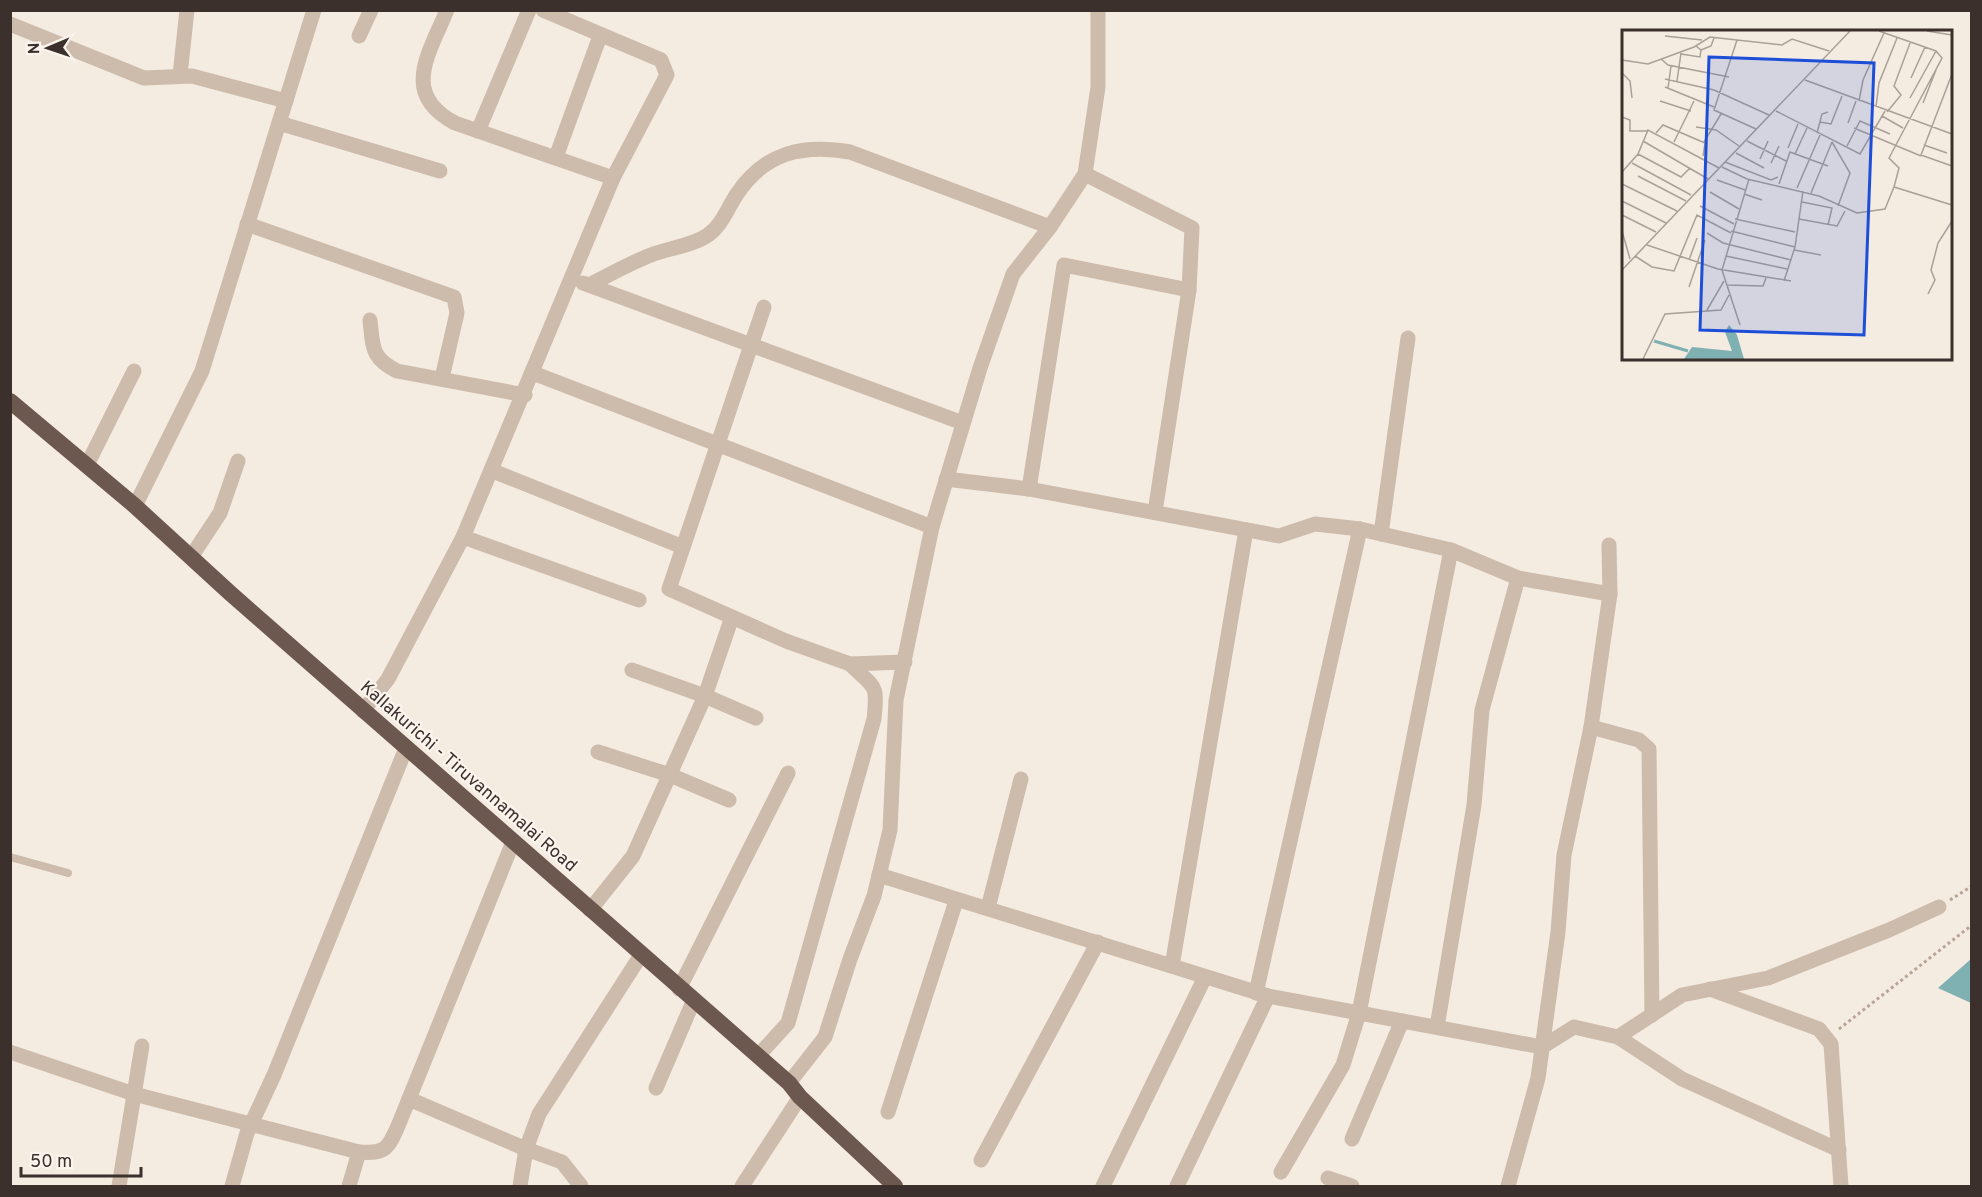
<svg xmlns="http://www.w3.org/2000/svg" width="1982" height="1197" viewBox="0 0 1982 1197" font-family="Overpass,sans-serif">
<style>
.water{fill:#7fb0b2}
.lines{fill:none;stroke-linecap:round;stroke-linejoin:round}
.path{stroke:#b9a596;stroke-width:3;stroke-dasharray:3 3;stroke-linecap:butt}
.service{stroke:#cdbbac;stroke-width:8}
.minor{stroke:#cdbbac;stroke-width:15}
.trunk{stroke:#6c584f;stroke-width:16}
.labels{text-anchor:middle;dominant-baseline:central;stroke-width:4.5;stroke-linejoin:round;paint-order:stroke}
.street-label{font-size:18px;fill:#3b302b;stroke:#fbf5ee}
.inset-river{fill:none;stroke:#7fb0b2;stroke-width:3}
.inset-road{fill:none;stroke:#aaa098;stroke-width:1.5}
.view{fill:#1d4ed8;fill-opacity:0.15;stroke:#1d4ed8;stroke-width:3}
.inset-edge{fill:none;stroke:#3b302b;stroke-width:3}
</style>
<rect width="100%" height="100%" fill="#f4ebe1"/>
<path class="water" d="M1971 959V1003L1938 988Z"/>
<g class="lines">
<g class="path">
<path d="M1950 900 1972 886"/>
<path d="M1839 1029 1972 925"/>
</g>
<path class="service" d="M10 857 68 873"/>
<g class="minor">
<path d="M447 10C429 54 400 94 455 123L613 178"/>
<path d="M10 24 144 78 192 76 286 101"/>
<path d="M359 36 371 10"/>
<path d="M180 75 187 10"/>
<path d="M279 123 440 171"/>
<path d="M478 131 529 10"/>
<path d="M556 157 600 36"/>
<path d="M1085 174 1192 228 1189 290 1155 512"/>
<path d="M247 224 454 297 457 313 442 378"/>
<path d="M583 283 963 423"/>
<path d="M589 285C609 275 630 263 651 255 669 248 692 246 708 235 722 225 727 209 737 194 765 152 803 144 850 152L1050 227"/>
<path d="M764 307 669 589 786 641 850 664 905 662"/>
<path d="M370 320C373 347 371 358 397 371L525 395"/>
<path d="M533 373 932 527"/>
<path d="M87 465 134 371"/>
<path d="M493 471 683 547"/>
<path d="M946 479 1029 489 1279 536 1315 524 1360 529 1451 550 1518 578 1610 594"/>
<path d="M1029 489 1064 265 1189 290"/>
<path d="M135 506 202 371 314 10"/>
<path d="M1381 534 1408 338"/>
<path d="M463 537 639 600"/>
<path d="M191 557 220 513 238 461"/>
<path d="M632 670 705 696 756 718"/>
<path d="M363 711 388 679 463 537 613 178 667 75 661 60 543 10"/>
<path d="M1591 727 1639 740 1649 749 1652 1015"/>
<path d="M598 752 670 775 729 800"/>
<path d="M879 875 1268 996 1542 1047 1574 1027 1618 1037 1682 995 1768 978 1889 930 1939 907"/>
<path d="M988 908 1021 779"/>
<path d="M590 910 633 856 705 696 732 617"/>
<path d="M1172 966 1246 530"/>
<path d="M679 989 788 773"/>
<path d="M1710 989 1819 1029 1831 1044 1841 1186"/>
<path d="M1256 993 1360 529"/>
<path d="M1437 1027 1474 805 1482 710 1518 578"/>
<path d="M1618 1037 1682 1079 1839 1150"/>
<path d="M10 1052 134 1094 359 1152C385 1154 388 1149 398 1126L513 842"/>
<path d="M758 1056 788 1023 874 719C878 682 875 689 850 664"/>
<path d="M789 1083 825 1037 850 959 874 896 890 830 896 700 932 527 980 368 1013 274 1050 227 1085 174 1098 87V10"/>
<path d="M656 1088 693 1002"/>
<path d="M409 1099 526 1149 562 1162 581 1186"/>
<path d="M888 1112 956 901"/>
<path d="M1352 1139 1402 1021"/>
<path d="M981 1160 1098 942"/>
<path d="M1281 1172 1343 1065 1359 1013 1451 550"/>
<path d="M1328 1178 1352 1186"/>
<path d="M119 1186 142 1046"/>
<path d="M232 1186 247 1133 274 1075 406 748"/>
<path d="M349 1186 359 1152"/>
<path d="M520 1186 526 1149 539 1114 641 955"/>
<path d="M742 1186 800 1097"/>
<path d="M1103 1186 1205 977"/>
<path d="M1177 1186 1268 996"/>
<path d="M1508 1186 1538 1078 1558 932 1564 855 1591 727 1610 594 1609 545"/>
</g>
<path class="trunk" d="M10 401 135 506 230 593 789 1083 800 1097 895 1186"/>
</g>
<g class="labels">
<g class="street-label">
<text transform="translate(468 777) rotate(41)">Kallakurichi - Tiruvannamalai Road</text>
</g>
</g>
<g transform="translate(1622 30)">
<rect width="330" height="330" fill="#f4ebe1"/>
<path d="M107 295 115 305 122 329H62L70 317 110 321 103 302Z" fill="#7fb0b2"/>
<path class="inset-river" d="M32 311 66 321"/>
<path class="inset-road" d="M257 1 314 21 320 28 267 128 277 138 272 157M305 1 330 5M43 6 80 10M115 10 92 80 134 99M79 20 89 16 92 8M59 24 78 27 79 20 74 16M39 29 46 35 107 47M0 30 26 34 72 17 88 7 160 15 170 9 207 21M0 43 8 51 10 68M330 44 299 125 330 136M289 48 303 17M43 49 92 60 147 85M183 50 330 104M55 51 59 23M43 57 92 77M46 58 49 36M288 68 314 21M38 71 69 81M237 71 241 50 262 3M301 73 314 40M254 77 257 53 275 8M154 81 238 124 263 81M265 82 279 65 272 56 288 13M260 86 281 98M0 87 8 90V101H25M198 92 209 94 220 66M226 93 234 71M74 97 94 100 117 116M232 98 299 126M34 103 41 95 83 113 81 126M195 103 200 84 206 82M21 111 86 149M125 111 164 131M52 112 72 71M82 112 99 84M210 112 228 143 216 176M302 115 325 123M225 116 238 91 268 104M166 118 176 94M114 123 142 138M16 124 59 147 68 138M173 124 185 98M138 129 146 111M103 132 149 150 156 147M10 133 69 165M149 133 157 116M100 137 125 149 197 166 235 183 263 179 272 157 330 175M0 142 16 124 26 100 97 138M16 146 64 171M95 150 123 160M0 154 55 181M157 154 168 122 206 136M175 158 198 105M88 162 117 179M189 163 210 112M122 164 140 170M0 171 44 193M180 172 210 178 206 195M78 176 112 194M0 185 34 202M113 189 173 202M177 189 215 196 223 181M0 201 8 229M109 201 173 217M85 203 101 213 169 230M25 215 96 239 169 251M172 220 199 225M13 226 30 237 52 241 75 185 109 203M104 226 165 239M67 230 75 208M0 240 228 1M162 251 173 217 181 161M104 255 141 256 144 248M67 257 83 210M306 264 313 250 309 240 316 213 330 191M85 280 102 251M118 295 100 240 127 149M21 329 43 284 99 280 107 265"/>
<path class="view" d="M87 27 252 33 242 305 78 300Z"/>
<rect width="330" height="330" class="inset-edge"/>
</g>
<rect width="1982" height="1197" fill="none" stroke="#3b302b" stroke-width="24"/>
<g transform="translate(48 48) rotate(268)" stroke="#fbf5ee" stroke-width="4.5" paint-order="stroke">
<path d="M0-4.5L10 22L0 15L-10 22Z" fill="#3b302b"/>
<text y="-9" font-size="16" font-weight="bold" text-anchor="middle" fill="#3b302b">N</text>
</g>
<path d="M21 1167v9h120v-9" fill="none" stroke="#3b302b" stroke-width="3"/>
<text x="30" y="1167" font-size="18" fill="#3b302b" stroke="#fbf5ee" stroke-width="4.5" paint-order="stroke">50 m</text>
</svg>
